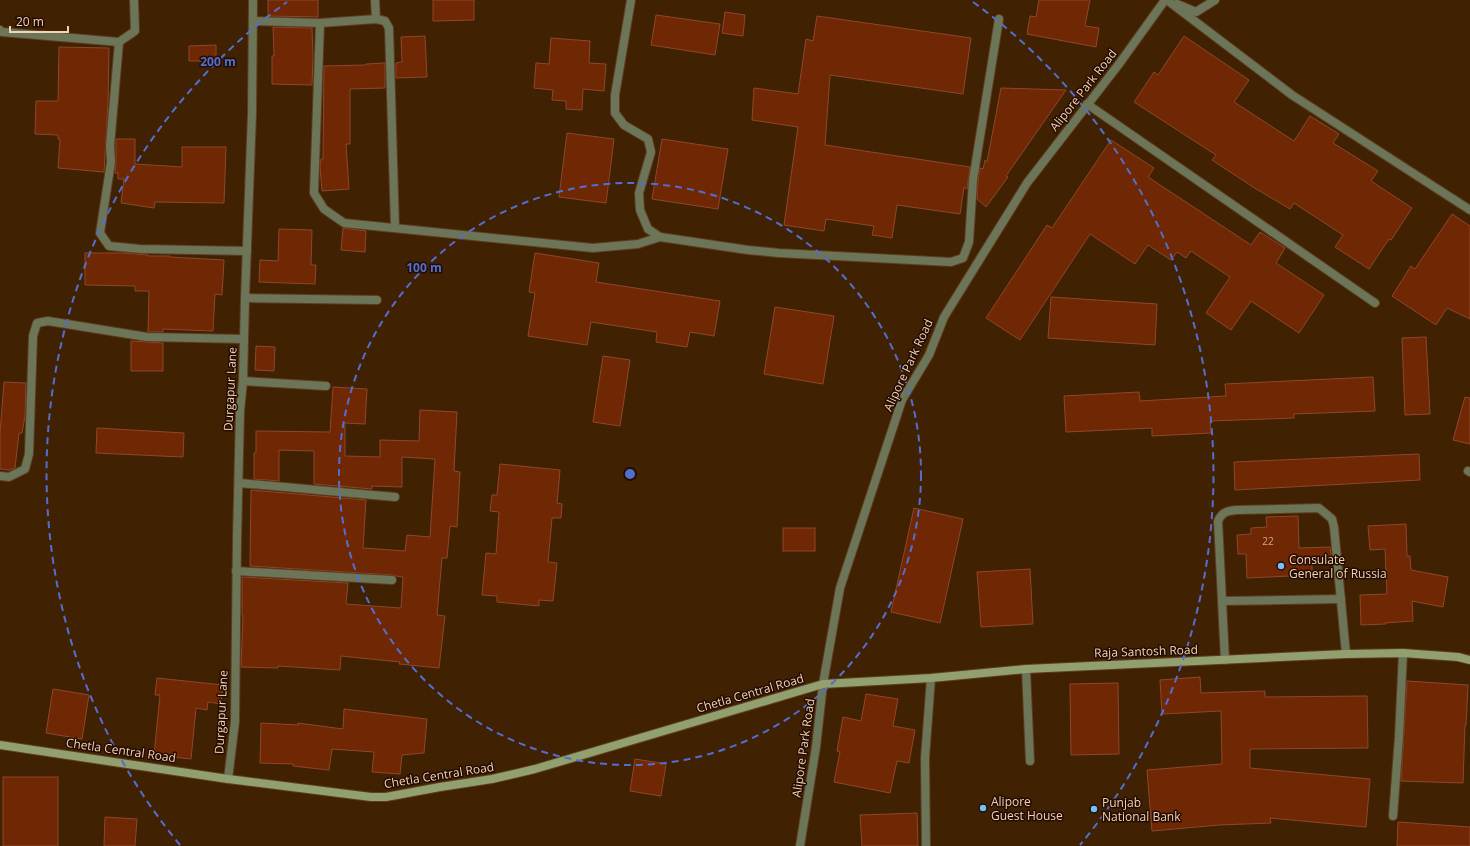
<svg xmlns="http://www.w3.org/2000/svg" width="1470" height="846" viewBox="0 0 1470 846" font-family="'Open Sans',sans-serif">
<style>
.building{fill:#6f2704;stroke:#8e472b}
.lines{fill:none;stroke-linecap:round;stroke-linejoin:round}
.lane-casing{stroke:#5d3e20;stroke-width:10}
.street-casing{stroke:#5d3e20;stroke-width:10}
.secondary-casing{stroke:#5d3e20;stroke-width:10}
.lane{stroke:#6c7557;stroke-width:8}
.street{stroke:#6c7557;stroke-width:8}
.secondary{stroke:#91a06e;stroke-width:8}
.ring{fill:none;stroke:#526fd0;stroke-width:2;stroke-dasharray:7 5}
.poi-dot{fill:#75c0f6;stroke:#230c00;stroke-width:1.5}
.labels{text-anchor:middle;dominant-baseline:central;stroke-width:3;stroke-linejoin:round;paint-order:stroke}
.number-label{font-size:10px;fill:#d2a78a}
.street-label{font-size:12px;fill:#f3d2b7;stroke:#230c00}
.poi-label{font-size:12px;fill:#f3d2b7;stroke:#230c00;text-anchor:start}
.centre{fill:#526fd0;stroke:#230c00;stroke-width:2}
.ring-label{font-size:12px;text-anchor:middle;font-weight:bold;fill:#526fd0;stroke:#230c00;stroke-width:3;stroke-linejoin:round;paint-order:stroke}
</style>
<rect width="100%" height="100%" fill="#402203"/>
<g class="building">
<path d="M268 0H318V17L268 16Z"/>
<path d="M433 0H474V20L433 21Z"/>
<path d="M1039 0H1090L1085 26 1099 28 1096 47 1027 34 1030 16 1036 17Z"/>
<path d="M725 12 745 15 743 36 722 33Z"/>
<path d="M656 15 720 24 715 55 651 45Z"/>
<path d="M817 16 971 38 963 94 830 75 825 145 970 167 967 189 964 187 960 214 897 205 892 238 872 235 874 226 826 219 824 231 784 225 798 127 752 120 754 88 798 94 806 39 813 41Z"/>
<path d="M273 27 312 28 313 57 312 85 272 84V56H274Z"/>
<path d="M425 36 427 77 396 78V63L402 62 401 37Z"/>
<path d="M1184 36 1249 80 1234 102 1294 141 1310 116 1339 134 1333 143 1378 171 1371 181 1412 208 1391 240 1389 239 1369 269 1335 247 1343 235 1294 203 1290 209 1253 187 1212 160 1216 155 1134 102 1154 72 1158 75Z"/>
<path d="M551 38 590 41 589 63 606 64 604 91 583 89 582 110 566 109V101L552 100 553 90 534 88 536 63 549 64Z"/>
<path d="M216 45V61H189V46Z"/>
<path d="M59 47 109 48 108 103 104 172 58 168 60 139H58V135L35 134 36 101H58Z"/>
<path d="M385 63V88L350 89V144H346L349 189 322 191 320 167 321 159H323L324 66 366 65V64Z"/>
<path d="M1001 88 1066 90 1006 176 1008 177 986 207 977 199 978 181 980 168 983 169 985 160 987 162Z"/>
<path d="M567 133 614 139 606 203 559 197Z"/>
<path d="M116 139H135V164L182 167V147H226L224 203 155 202 154 208 121 203 124 179H118V173H115L116 162Z"/>
<path d="M662 139 728 149 718 209 652 199Z"/>
<path d="M1111 140 1154 168 1148 177 1251 245 1260 232 1285 248 1276 263 1324 295 1299 333 1251 301 1231 330 1206 313 1230 277 1191 251 1186 258 1177 252 1171 260 1148 245 1135 264 1090 234 1020 340 986 318 1047 225 1052 228Z"/>
<path d="M1452 214 1470 226V319L1447 308 1436 325 1392 296 1411 266 1415 269Z"/>
<path d="M343 228 366 231 365 252 341 250Z"/>
<path d="M279 229 312 230 311 265H316L315 284 259 282 260 260 278 261Z"/>
<path d="M85 253H123L148 255V256H170V257L224 260 222 295 215 294 213 331 163 329V332H148L149 291H135V286L85 285Z"/>
<path d="M535 253 599 263 596 282 720 301 714 336 690 332 687 347 656 342 657 332 591 322 587 345 528 336 535 293 529 292Z"/>
<path d="M1051 297 1157 304 1155 345 1048 338Z"/>
<path d="M775 307 834 316 823 384 764 374Z"/>
<path d="M1426 337 1430 414 1405 415 1402 338Z"/>
<path d="M131 341 163 343V371H131Z"/>
<path d="M256 346 275 347 274 371 255 370Z"/>
<path d="M603 356 630 360 620 426 593 422Z"/>
<path d="M1373 377 1375 411 1294 414V418L1210 421 1211 433 1152 436V428L1066 432 1064 396 1139 392 1140 401 1226 396 1225 384Z"/>
<path d="M4 382 26 383 25 416 22 433H19L15 468 10 470 0 469V433Z"/>
<path d="M333 387 367 389 365 424 345 423V456L380 457V440L419 441 420 410 457 412 454 471 460 472 457 527 450 526 447 558H442L437 615 445 616 439 668 399 664 400 662 341 656 340 670 278 666V668L241 667 243 615H242V577L348 583 346 604 401 608 403 577 396 576 392 575 250 566 251 490 366 500 363 548 405 551 407 535 430 537 435 459 402 457V487L372 486V489L314 484V451L279 450V481L254 479V453H256V431L330 432Z"/>
<path d="M1465 397 1470 398V444L1453 440Z"/>
<path d="M97 428 184 433 183 457 96 453Z"/>
<path d="M1419 454 1420 480 1235 490 1234 462Z"/>
<path d="M500 464 560 470 557 503 562 504 561 518H552L548 562 557 563 553 601 539 600V606L497 602V596L482 595 486 553 496 554 499 512 490 511 492 495H497Z"/>
<path d="M914 508 963 519 940 623 891 612Z"/>
<path d="M1298 516 1299 548 1330 547 1332 561 1312 562V575L1247 578 1246 554H1238L1237 535 1251 534V528L1267 527 1266 517Z"/>
<path d="M1406 524 1407 556H1410L1411 570 1448 577 1443 607 1412 601 1413 621 1385 623 1386 624 1361 625 1360 595 1387 594 1385 549 1370 550 1368 526Z"/>
<rect x="783" y="528" width="32" height="23"/>
<path d="M1030 569 1033 624 981 627 977 572Z"/>
<path d="M1200 677 1201 693 1265 691V697L1367 696 1368 748 1250 749V768L1370 779 1366 827 1270 818 1271 823 1219 825 1152 831 1147 770 1222 764 1221 711 1162 714 1160 680Z"/>
<path d="M157 678 223 685 221 704 208 702 207 710 196 708 191 759 154 755 160 695H155Z"/>
<path d="M1407 681 1468 685 1466 725H1465L1463 783 1401 781Z"/>
<path d="M1118 683 1119 754 1071 755 1070 684Z"/>
<path d="M53 689 89 695 82 739 46 733Z"/>
<path d="M866 694 898 699 893 726 915 730 909 763 897 761 890 793 834 782 840 752 837 751 843 717 861 721Z"/>
<path d="M344 709 427 719 424 753 402 755 400 774 372 772 374 752 332 749 329 770 293 766V764L260 763 261 723 298 725V723L343 729Z"/>
<path d="M635 759 666 764 661 796 630 791Z"/>
<rect x="3" y="777" width="55" height="69"/>
<path d="M917 813 918 846H862L860 815Z"/>
<path d="M105 817 137 819 135 846H104Z"/>
<path d="M1398 822 1470 827V846H1397Z"/>
</g>
<g class="lines">
<defs>
<g id="lane">
<path d="M134 0 135 31 119 42 110 146 111 162 100 233 109 246 140 249 247 251"/>
<path d="M1468 471 1470 472"/>
<path d="M0 476 9 477 25 469 29 454 33 336 37 323 48 321 147 337 244 339"/>
<path d="M1223 601 1341 599"/>
<path d="M1225 660 1218 521C1222 512 1227 511 1236 510L1319 508 1332 519 1334 527 1346 654"/>
<path d="M1026 669 1030 761"/>
<path d="M1393 816 1399 737 1403 653"/>
<path d="M926 846 925 758 931 678"/>
</g>
<g id="street">
<path d="M375 0 376 19"/>
<path d="M631 0 615 95V113L624 125 648 139 651 152 639 193 640 210 648 229 660 237 748 250 779 253 951 262 963 258 969 242 973 180 999 19"/>
<path d="M1167 0 1292 95 1470 210"/>
<path d="M1177 4 1196 12 1215 0"/>
<path d="M254 21 320 23 376 19 385 21 389 28 395 228"/>
<path d="M320 23 314 193 324 209 344 223 593 248 638 244 660 237"/>
<path d="M0 30 2 32 119 42"/>
<path d="M1087 104 1375 303"/>
<path d="M245 298 377 300"/>
<path d="M243 381 326 386"/>
<path d="M239 483 395 497"/>
<path d="M236 571 392 580"/>
<path d="M228 779 235 722 237 539 240 411 243 381 245 298 252 114 253 0"/>
<path d="M800 846 816 747 823 684 840 588 902 400 929 355 944 317 1027 183 1119 64 1165 0"/>
</g>
<path id="secondary" d="M0 745 228 779 371 797H386L440 787 492 779 535 769 823 684 931 678 1026 669 1346 654 1403 653 1458 657 1470 660"/>
</defs>
<use href="#lane" class="lane-casing"/>
<use href="#street" class="street-casing"/>
<use href="#secondary" class="secondary-casing"/>
<use href="#lane" class="lane"/>
<use href="#street" class="street"/>
<use href="#secondary" class="secondary"/>
</g>
<g class="ring">
<circle cx="630" cy="474" r="291"/>
<path d="M180 845A583 583 0 0 1 287 2M973 2A583 583 0 0 1 1080 845"/>
</g>
<g class="poi-dot">
<circle cx="1281" cy="566" r="4"/>
<circle cx="983" cy="808" r="4"/>
<circle cx="1094" cy="809" r="4"/>
</g>
<g class="labels">
<g class="number-label">
<text x="1268" y="541">22</text>
</g>
<g class="street-label">
<text transform="translate(1083 90) rotate(-52)">Alipore Park Road</text>
<text transform="translate(908 365) rotate(-65)">Alipore Park Road</text>
<text transform="translate(230 389) rotate(-87)">Durgapur Lane</text>
<text transform="translate(1146 651) rotate(-2)">Raja Santosh Road</text>
<text transform="translate(750 693) rotate(-16)">Chetla Central Road</text>
<text transform="translate(221 712) rotate(-87)">Durgapur Lane</text>
<text transform="translate(803 748) rotate(-82)">Alipore Park Road</text>
<text transform="translate(121 750) rotate(8)">Chetla Central Road</text>
<text transform="translate(439 775) rotate(-9)">Chetla Central Road</text>
</g>
<g class="poi-label">
<text x="1289" y="559">Consulate<tspan x="1289" dy="14">General of Russia</tspan></text>
<text x="991" y="801">Alipore<tspan x="991" dy="14">Guest House</tspan></text>
<text x="1102" y="802">Punjab<tspan x="1102" dy="14">National Bank</tspan></text>
</g>
</g>
<circle cx="630" cy="474" r="6" class="centre"/>
<g class="ring-label">
<text x="218" y="66">200 m</text>
<text x="424" y="272">100 m</text>
</g>
<path d="M10 26v6h58v-6" fill="none" stroke="#f3d2b7" stroke-width="2"/>
<text x="16" y="26" font-size="12" fill="#f3d2b7" stroke="#230c00" stroke-width="3" paint-order="stroke">20 m</text>
</svg>
